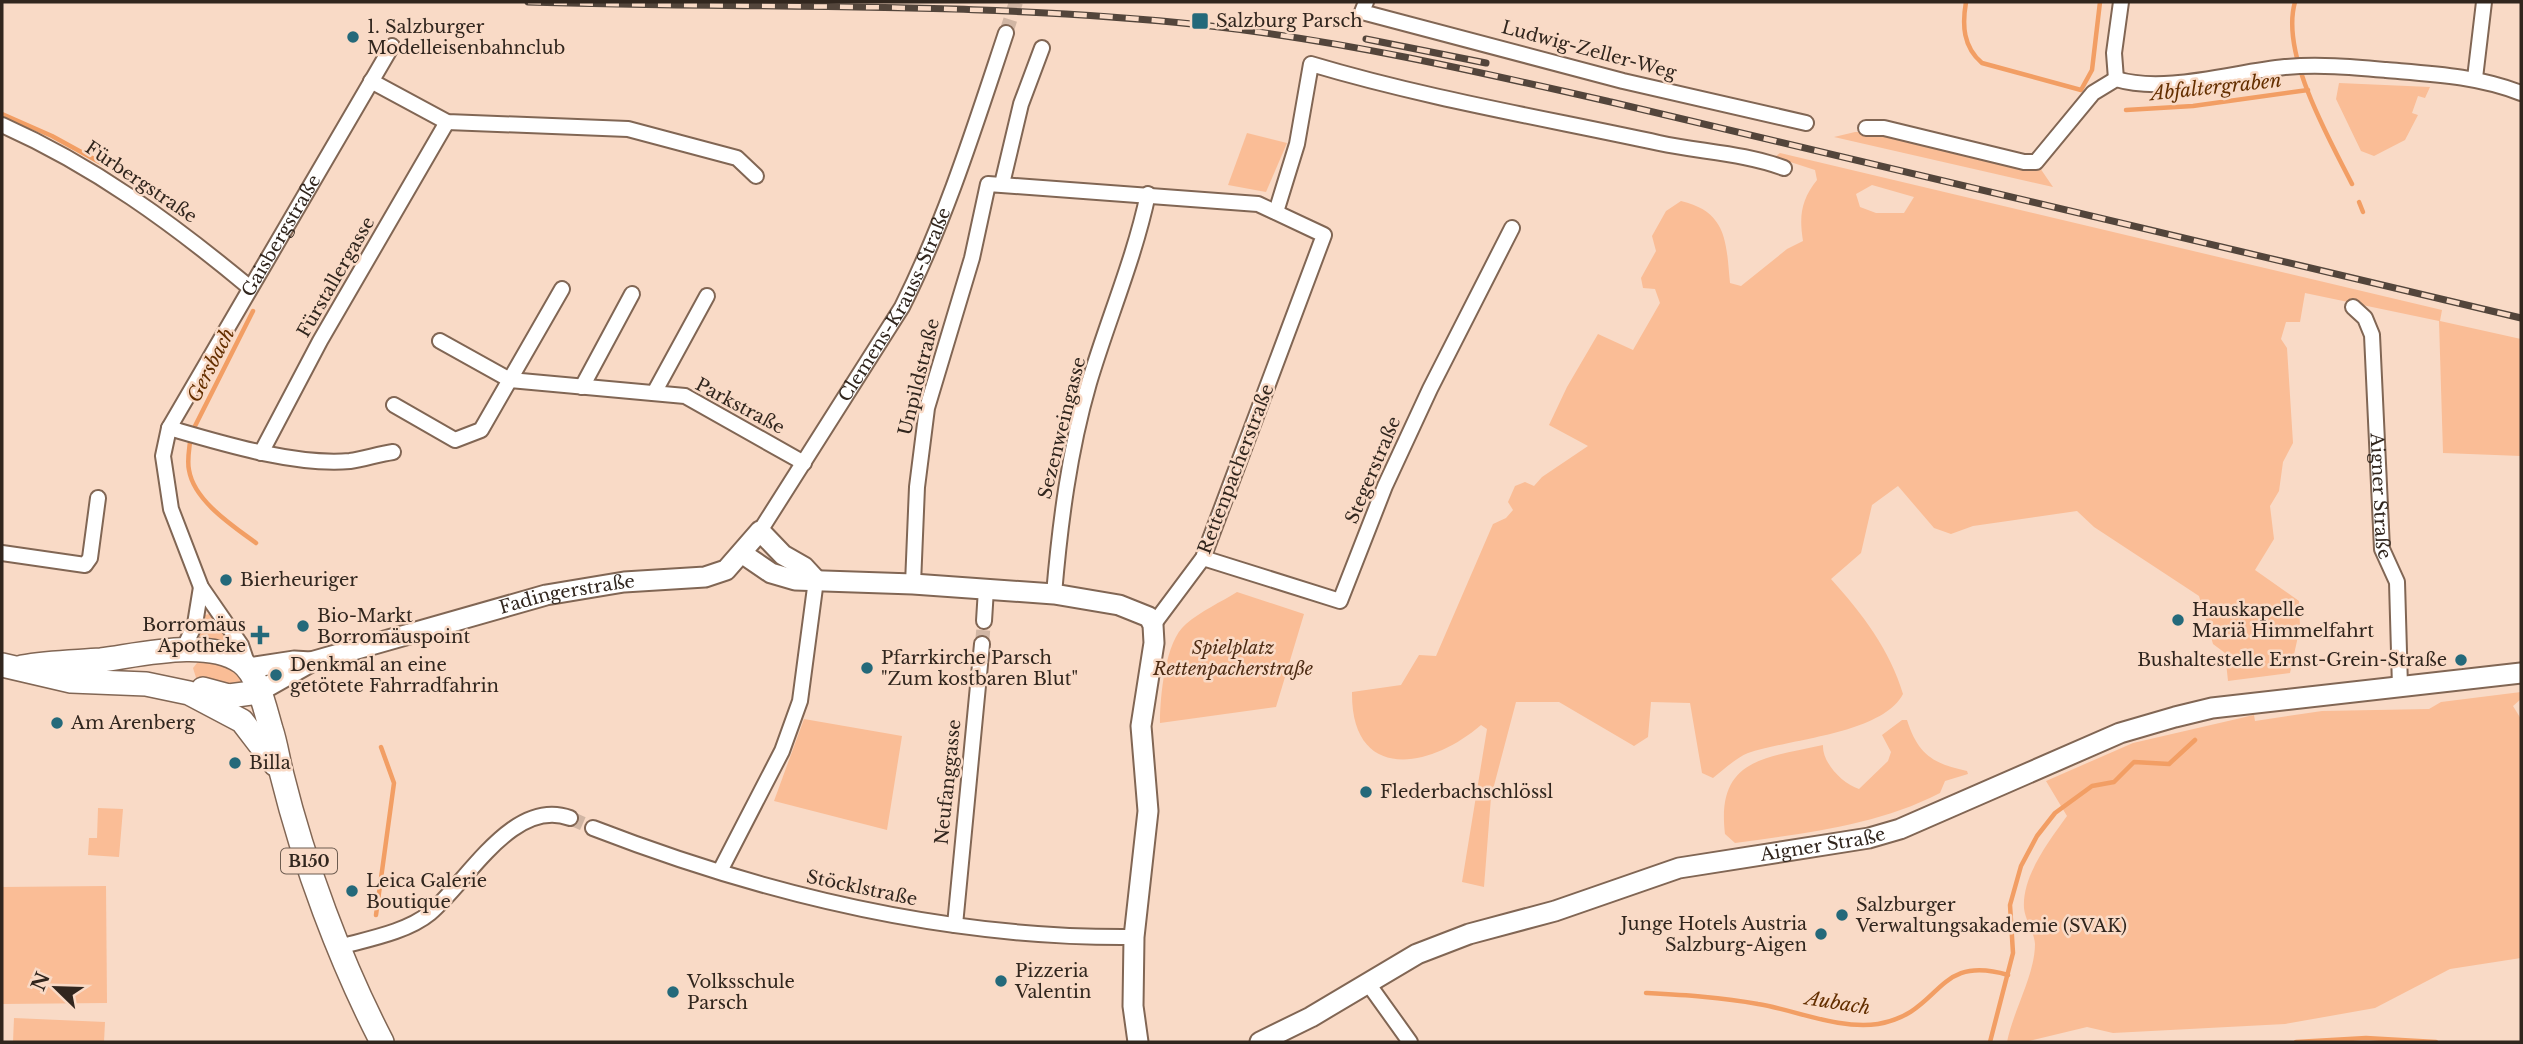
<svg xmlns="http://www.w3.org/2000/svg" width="2523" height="1044" viewBox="0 0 2523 1044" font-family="'Libre Baskerville',serif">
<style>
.green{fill:#fabd96;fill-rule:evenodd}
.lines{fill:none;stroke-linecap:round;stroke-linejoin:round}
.stream{stroke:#f29e64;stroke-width:4.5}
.street-tunnel{stroke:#d1b6a4;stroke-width:14;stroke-dasharray:14 7;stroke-linecap:butt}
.street-casing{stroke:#816654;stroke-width:18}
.secondary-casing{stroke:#816654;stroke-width:23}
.primary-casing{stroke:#816654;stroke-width:26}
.street{stroke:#fff;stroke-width:14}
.secondary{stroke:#fff;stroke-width:19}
.primary{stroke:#fff;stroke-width:23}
.rail-casing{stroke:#53453b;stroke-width:7}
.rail{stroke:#f9dac6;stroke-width:4.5;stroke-dasharray:13;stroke-linecap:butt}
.poi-dot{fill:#24697a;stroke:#f9dac6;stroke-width:2.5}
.labels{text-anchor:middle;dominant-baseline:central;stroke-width:5;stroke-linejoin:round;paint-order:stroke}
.shield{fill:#f9dac6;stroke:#6d5c50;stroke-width:2}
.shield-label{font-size:16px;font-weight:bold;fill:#31261e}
.poi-label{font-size:18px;fill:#31261e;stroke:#f9dac6;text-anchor:start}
.street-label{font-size:18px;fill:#31261e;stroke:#f9dac6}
.park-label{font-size:18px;font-style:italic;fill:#4e2c14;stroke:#f9dac6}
.water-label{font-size:19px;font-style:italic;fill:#642f00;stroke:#f9dac6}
</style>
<rect width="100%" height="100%" fill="#f9dac6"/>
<g class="green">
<path d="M2339 83 2430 87 2425 98 2418 96 2412 113 2418 115 2405 140 2374 156 2361 151 2336 99Z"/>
<path d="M1855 132H1878L2027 170 2040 168 2053 187 1834 137Z"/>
<path d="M1247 133 1287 143 1266 192 1228 185Z"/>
<path d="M1780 153 2442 310 2440 321 2521 339V456L2443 453 2439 321 2305 293 2300 322H2286L2281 339 2287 348 2293 443 2283 462 2279 491 2270 506 2274 539 2255 570 2299 601 2300 627 2290 673 2228 681 2225 653 2213 644 2199 596 2094 527 2077 511 1973 526 1951 534 1934 528 1898 486 1872 505 1861 553 1831 579C1862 613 1890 650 1903 694 1882 734 1789 739 1748 753 1736 758 1723 770 1713 778L1702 773 1690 703 1651 702 1648 737 1634 746 1559 702H1516L1491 797 1484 887 1462 882 1487 729 1481 725C1429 770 1351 782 1352 692L1401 685 1419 655 1436 656 1493 524 1506 518 1513 510 1508 502 1515 486 1525 482 1534 486 1542 477 1588 446 1549 425 1567 387 1598 334 1633 350 1660 303 1655 289 1643 288 1641 278 1656 251 1652 236 1666 211 1681 201C1728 212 1726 243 1730 283L1741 286 1787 249 1803 241C1799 216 1801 200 1817 180L1815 170 1775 157ZM1872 185 1914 197 1904 213H1876L1860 207 1856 194Z"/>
<path d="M1237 592 1304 614 1276 707 1160 723C1160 697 1165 641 1186 624 1201 611 1221 602 1237 592Z"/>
<path d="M213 613 231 644 195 642 205 615Z"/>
<path d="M201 658 224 660 243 677 236 689 198 684 193 668Z"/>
<path d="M2521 692V699L2513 706 2521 719V958L2450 969 2375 1008 2285 1024 2113 1033 2087 1027 2025 1042H2007C2013 1011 2035 975 2035 944 2034 931 2025 920 2024 908 2022 876 2049 841 2067 816L2046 781 2133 743 2254 715 2255 721 2322 711 2429 709 2441 702Z"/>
<path d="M804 719 902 736 887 830 774 801Z"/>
<path d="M1902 720H1907C1918 755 1934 764 1967 771L1968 774 1945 781 1940 793C1876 826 1805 833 1735 843L1725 834C1716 759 1764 758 1823 745 1822 763 1843 784 1859 789L1888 761 1891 752 1882 735Z"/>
<path d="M98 808 123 809 119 857 88 855 89 838H97Z"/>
<path d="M106 886 107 1003 2 1004V887Z"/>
<path d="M14 1018 105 1022 104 1042H13Z"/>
</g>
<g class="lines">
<g class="stream">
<path d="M1966 2C1962 25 1963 47 1982 63L2081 90 2092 70 2100 2"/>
<path d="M2295 2C2280 54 2329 138 2352 184"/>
<path d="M2126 110 2193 106 2308 90"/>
<path d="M2 114 52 136 103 164"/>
<path d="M2359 202 2363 212"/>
<path d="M193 430 253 311"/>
<path d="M190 442C189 451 187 461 189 470 194 501 233 526 256 543"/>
<path d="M376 915 394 783 381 747"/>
<path d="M1646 993C1683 995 1721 997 1758 1004 1795 1010 1840 1030 1878 1024 1943 1013 1934 953 2008 975"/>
<path d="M1990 1042 2013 953 2010 905 2021 866 2037 836 2055 813 2092 786 2114 782 2134 762 2169 764 2195 740"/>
<path d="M2296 1042 2366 1038 2436 1042"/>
</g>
<g class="street-tunnel">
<path d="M1006 33 1016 2"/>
<path d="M982 644 984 621"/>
<path d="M570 818 593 828"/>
</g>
<defs>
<g id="street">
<path d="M1366 2 1362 12 1623 81 1806 123"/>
<path d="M2475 78 2484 2"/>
<path d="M2116 79 2114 53 2121 2"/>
<path d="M371 81 447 122 628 129 737 158 756 176"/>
<path d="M2 125C94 166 172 223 249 287"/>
<path d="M1866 128H1884L2024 162H2036L2093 93 2116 79C2165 94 2233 72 2285 67 2319 64 2352 67 2386 70 2433 74 2477 76 2521 93"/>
<path d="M1002 184 1021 104 1042 48"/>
<path d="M1276 212 1297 144 1311 64C1425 98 1543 118 1659 143 1701 152 1743 153 1784 168"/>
<path id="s1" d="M2353 307 2365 318 2372 335 2382 549 2397 582 2400 687"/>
<path d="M440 341 510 380 685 396 804 463"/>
<path d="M582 387 632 294"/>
<path d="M654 393 707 296"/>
<path d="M394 405 455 440 481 430 562 289"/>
<path d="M169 428C221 443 295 466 350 461 364 459 379 454 393 452"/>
<path d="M261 453 320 341 447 122"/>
<path id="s2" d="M760 531 902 307C946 219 975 126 1006 33"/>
<path d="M2 553 85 565 90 558 98 498"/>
<path d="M1203 558 1340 601 1385 486 1430 389 1512 228"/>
<path d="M913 584 917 487 927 408 972 258 988 184 1258 204 1324 235 1203 558 1153 625"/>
<path d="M1054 594C1060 524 1069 452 1089 383 1108 319 1134 260 1148 194"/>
<path d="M984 621 986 589"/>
<path d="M183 650 195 624 201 587"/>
<path id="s3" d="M248 666 241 645 201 587 171 509 163 456 169 428 392 46"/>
<path d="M593 828C766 895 947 939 1134 937"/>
<path d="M720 871 782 751 800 701 816 580"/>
<path d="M955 925 982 644"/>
<path d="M339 947C368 939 407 932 430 913 468 881 513 797 570 818"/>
<path d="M1367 982 1410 1042"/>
</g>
<g id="secondary">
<path d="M743 554 771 573 795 580 913 584 1054 594 1119 605 1149 617 1153 625 1154 643 1141 726 1148 811 1134 937 1133 1006 1138 1042"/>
<path d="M248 668 294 661 311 662"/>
<path id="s4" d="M258 692 311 662 546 595 624 582 705 577 726 570 760 531 783 555 804 567 816 580"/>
<path id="s5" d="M1260 1042 1311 1017 1417 954 1469 934 1555 911 1679 868 1869 838 1900 829 2120 733 2175 717 2212 708 2521 673"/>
</g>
<g id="primary">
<path d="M2 665 71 681 146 684 189 693 242 721 275 764"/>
<path d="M22 667C48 662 74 662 101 660 140 655 207 638 241 662 258 674 265 709 271 729 276 744 278 760 282 775 304 864 340 961 382 1042"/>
<path d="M203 689 229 696 258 692"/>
</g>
</defs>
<use href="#street" class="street-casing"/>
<use href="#secondary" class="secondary-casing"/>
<use href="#primary" class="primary-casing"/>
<use href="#street" class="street"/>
<use href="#secondary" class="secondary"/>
<use href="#primary" class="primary"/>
<defs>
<g id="rail">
<path d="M528 2C752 9 979 1 1202 25 1340 40 1475 71 1611 102L2521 318"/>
<path d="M1366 39 1486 63"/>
</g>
</defs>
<use href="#rail" class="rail-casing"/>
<use href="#rail" class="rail"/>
</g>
<g class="poi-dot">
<rect x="1191" y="12" width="18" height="18" rx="3.5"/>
<circle cx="353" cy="37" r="7"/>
<circle cx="226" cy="580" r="7"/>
<circle cx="2178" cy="620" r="7"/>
<circle cx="303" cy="626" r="7"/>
<path d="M256.5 624.5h7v7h7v7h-7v7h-7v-7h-7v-7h7z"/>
<circle cx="2461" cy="660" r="7"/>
<circle cx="867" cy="668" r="7"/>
<circle cx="276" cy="675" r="7"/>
<circle cx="57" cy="723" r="7"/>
<circle cx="235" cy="763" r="7"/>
<circle cx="1366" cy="792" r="7"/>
<circle cx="352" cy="891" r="7"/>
<circle cx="1842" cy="915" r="7"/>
<circle cx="1821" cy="934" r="7"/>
<circle cx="1001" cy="981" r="7"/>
<circle cx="673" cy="992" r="7"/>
</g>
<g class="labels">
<rect class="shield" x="281" y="848.5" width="56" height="25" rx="5"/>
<g class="shield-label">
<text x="309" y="861">B150</text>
</g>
<g class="poi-label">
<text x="1216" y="21">Salzburg Parsch</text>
<text x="367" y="27">1. Salzburger<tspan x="367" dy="21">Modelleisenbahnclub</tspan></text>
<text x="240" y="580">Bierheuriger</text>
<text x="2192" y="610">Hauskapelle<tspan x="2192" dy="21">Mariä Himmelfahrt</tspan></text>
<text x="317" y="616">Bio-Markt<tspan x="317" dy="21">Borromäuspoint</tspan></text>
<text x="246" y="625" text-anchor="end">Borromäus<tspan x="246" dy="21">Apotheke</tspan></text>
<text x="881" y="658">Pfarrkirche Parsch<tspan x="881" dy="21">"Zum kostbaren Blut"</tspan></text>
<text x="2447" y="660" text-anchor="end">Bushaltestelle Ernst-Grein-Straße</text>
<text x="290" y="665">Denkmal an eine<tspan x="290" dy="21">getötete Fahrradfahrin</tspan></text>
<text x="71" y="723">Am Arenberg</text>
<text x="249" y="763">Billa</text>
<text x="1380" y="792">Flederbachschlössl</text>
<text x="366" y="881">Leica Galerie<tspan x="366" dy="21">Boutique</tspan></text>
<text x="1856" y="905">Salzburger<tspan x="1856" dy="21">Verwaltungsakademie (SVAK)</tspan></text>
<text x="1807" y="924" text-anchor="end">Junge Hotels Austria<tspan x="1807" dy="21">Salzburg-Aigen</tspan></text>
<text x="1015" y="971">Pizzeria<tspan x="1015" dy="21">Valentin</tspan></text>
<text x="687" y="982">Volksschule<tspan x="687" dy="21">Parsch</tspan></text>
</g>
<g class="street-label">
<text transform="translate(1589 50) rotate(15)">Ludwig-Zeller-Weg</text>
<text transform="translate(141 182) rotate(34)">Fürbergstraße</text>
<text stroke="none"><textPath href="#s3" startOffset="481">Gaisbergstraße</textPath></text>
<text transform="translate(336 277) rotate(-60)">Fürstallergasse</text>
<text stroke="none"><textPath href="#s2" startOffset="264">Clemens-Krauss-Straße</textPath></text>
<text transform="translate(919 377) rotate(-76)">Unpildstraße</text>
<text transform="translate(740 406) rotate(28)">Parkstraße</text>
<text transform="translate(1062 428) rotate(-76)">Sezenweingasse</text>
<text transform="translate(1236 469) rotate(-69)">Rettenpacherstraße</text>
<text transform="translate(1373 470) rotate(-67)">Stegerstraße</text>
<text stroke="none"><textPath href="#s1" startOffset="196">Aigner Straße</textPath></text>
<text stroke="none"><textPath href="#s4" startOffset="326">Fadingerstraße</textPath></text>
<text transform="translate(948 782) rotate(-84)">Neufanggasse</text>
<text stroke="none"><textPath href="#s5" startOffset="602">Aigner Straße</textPath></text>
<text transform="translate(862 888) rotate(12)">Stöcklstraße</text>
</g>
<g class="park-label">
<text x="1233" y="648">Spielplatz<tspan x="1233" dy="21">Rettenpacherstraße</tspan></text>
</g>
<g class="water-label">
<text transform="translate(2216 87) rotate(-6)">Abfaltergraben</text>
<text transform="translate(211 365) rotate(-63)">Gersbach</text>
<text transform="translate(1838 1003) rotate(9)">Aubach</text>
</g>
</g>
<rect width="2523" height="1044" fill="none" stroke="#31261e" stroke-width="7"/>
<g transform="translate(56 988) rotate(293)" stroke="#f9dac6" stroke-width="5" paint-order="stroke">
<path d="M0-5L12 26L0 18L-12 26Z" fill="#31261e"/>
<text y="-10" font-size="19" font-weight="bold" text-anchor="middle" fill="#31261e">N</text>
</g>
</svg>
